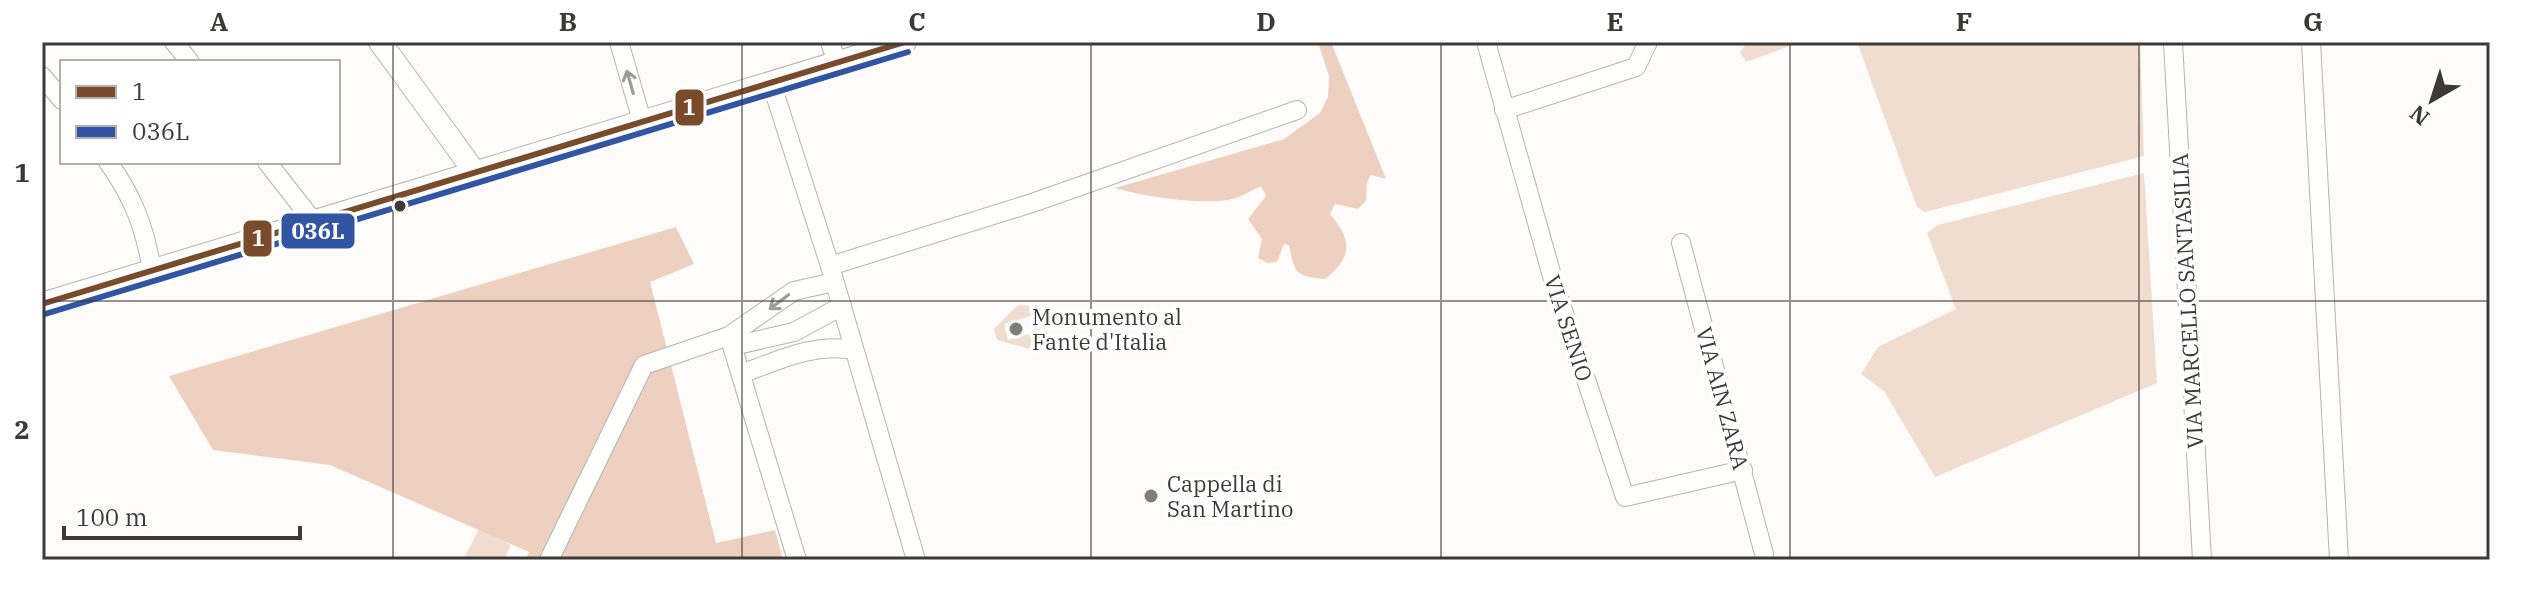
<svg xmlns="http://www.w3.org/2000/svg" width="2532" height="602" viewBox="0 0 2532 602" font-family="'IBM Plex Serif',serif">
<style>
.green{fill:#f1dcd0;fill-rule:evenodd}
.forest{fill:#edd0bf}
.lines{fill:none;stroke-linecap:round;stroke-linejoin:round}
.minor-casing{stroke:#b5b3b1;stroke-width:20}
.tertiary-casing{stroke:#b5b3b1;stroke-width:24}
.minor{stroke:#fffffe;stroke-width:18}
.tertiary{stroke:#fffffe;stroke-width:22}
.bus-1-casing{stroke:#fff;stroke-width:12}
.bus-2-casing{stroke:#fff;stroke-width:12}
.bus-1{stroke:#7a4b2a;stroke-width:6}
.bus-2{stroke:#3155a3;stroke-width:6}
.oneway{stroke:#9e9c9b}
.grid{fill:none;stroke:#3c3a38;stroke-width:2;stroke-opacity:0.55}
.bus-dot{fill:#3c3a38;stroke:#fff;stroke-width:3}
.poi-dot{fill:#807e7c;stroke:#fff;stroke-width:3}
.labels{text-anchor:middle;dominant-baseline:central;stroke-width:8;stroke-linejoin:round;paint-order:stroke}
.street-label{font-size:22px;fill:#3c3a38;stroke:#fff}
.poi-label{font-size:22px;fill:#3c3a38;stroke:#fff;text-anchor:start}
.line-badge{stroke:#fff;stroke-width:3}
.badge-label{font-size:22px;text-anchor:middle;font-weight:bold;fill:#fff}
.neatline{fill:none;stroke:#3c3a38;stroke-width:3}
.grid-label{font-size:26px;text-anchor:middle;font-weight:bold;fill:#3c3a38}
</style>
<rect width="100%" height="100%" fill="#fefcfa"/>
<g class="green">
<path d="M1748 42H1800L1746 62 1740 52Z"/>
<path d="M1857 42H2140L2144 156 1925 212 1917 207Z"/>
<path d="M2144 173 2157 383 1935 477 1884 391 1861 374 1878 347 1956 309 1927 233 1938 225Z"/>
<path d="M1018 305 1034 306 1043 338 1030 349 997 340 994 329ZM1031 316 1035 332 1008 340 1004 324Z"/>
<path d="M479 529 511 545 504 560H463Z"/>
</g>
<g class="forest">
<path d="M1318 42H1331L1386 179 1371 175 1367 182 1366 201 1358 209 1335 204 1330 214C1352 240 1353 257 1325 279 1295 276 1295 274 1289 245L1284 244 1277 262 1267 263 1258 258 1262 239 1248 219 1266 196 1261 186C1252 190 1242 197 1232 199 1206 206 1141 196 1115 188L1284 139 1320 113 1328 97 1329 76Z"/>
<path d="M676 227 694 264 650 282 716 543 775 530 783 560H526L529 552 330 465 213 450 169 376Z"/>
</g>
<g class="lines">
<defs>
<g id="minor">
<path d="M174 42 190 62"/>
<path d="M619 42 642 121"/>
<path d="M830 42 837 63"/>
<path d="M1486 42 1554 283 1625 497 1743 470"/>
<path d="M2173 42 2202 560"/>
<path d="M2311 42 2339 560"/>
<path d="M42 76 62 100"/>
<path d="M771 82 830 266 916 560"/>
<path d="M1504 110 1636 67 1648 42"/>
<path d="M108 162C133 196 145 229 152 270"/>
<path d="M267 162 313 221"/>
<path d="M1681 243 1764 554"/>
<path d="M830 266 1032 203 1297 110"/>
<path d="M729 336 797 560"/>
<path d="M733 346 794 332 842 306"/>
<path d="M741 374C777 361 815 342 854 350"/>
<path d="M549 560 644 365 729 336 794 291 834 282"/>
</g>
<g id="tertiary">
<path d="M380 42 474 171"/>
<path d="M42 304 905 42"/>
</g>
</defs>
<use href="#minor" class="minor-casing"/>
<use href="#tertiary" class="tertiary-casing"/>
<use href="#minor" class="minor"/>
<use href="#tertiary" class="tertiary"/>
<defs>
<path id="bus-1" d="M42 304 905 42"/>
<path id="bus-2" d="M45 314 908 52"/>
</defs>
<use href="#bus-1" class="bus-1-casing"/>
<use href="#bus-2" class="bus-2-casing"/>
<use href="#bus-1" class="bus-1"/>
<use href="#bus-2" class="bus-2"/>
</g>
<defs><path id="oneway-shaft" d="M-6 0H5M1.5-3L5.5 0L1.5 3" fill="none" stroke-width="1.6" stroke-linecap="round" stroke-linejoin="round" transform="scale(2)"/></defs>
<g class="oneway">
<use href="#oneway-shaft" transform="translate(630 82) rotate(-106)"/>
<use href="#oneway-shaft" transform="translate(779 302) rotate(143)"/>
</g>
<path class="grid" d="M393 42V560M742 42V560M1091 42V560M1441 42V560M1790 42V560M2139 42V560M42 301H2490"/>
<circle class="bus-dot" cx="400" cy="206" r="7"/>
<g class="poi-dot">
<circle cx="1016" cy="329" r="8"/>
<circle cx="1151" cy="496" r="8"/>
</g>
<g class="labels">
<g class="street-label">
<text transform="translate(2187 301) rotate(-93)">VIA MARCELLO SANTASILIA</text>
<text transform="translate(1569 328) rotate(72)">VIA SENIO</text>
<text transform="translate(1723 398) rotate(75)">VIA AIN ZARA</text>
</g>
<g class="poi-label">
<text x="1032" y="316">Monumento al<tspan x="1032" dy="25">Fante d'Italia</tspan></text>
<text x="1167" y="483">Cappella di<tspan x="1167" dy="25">San Martino</tspan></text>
</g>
</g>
<g class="line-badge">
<rect x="674" y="88" width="31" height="39" rx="8" fill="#7a4b2a"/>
<rect x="280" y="212" width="76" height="38" rx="8" fill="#3155a3"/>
<rect x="242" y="219" width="31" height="39" rx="8" fill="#7a4b2a"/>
</g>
<g class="badge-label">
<text x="689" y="115">1</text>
<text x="318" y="239">036L</text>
<text x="258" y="246">1</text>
</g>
<rect width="2532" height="602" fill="none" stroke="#ffffff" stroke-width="88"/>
<rect x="60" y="60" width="280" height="104" fill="#ffffff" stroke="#b1b0af" stroke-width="2"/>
<rect x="76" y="86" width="40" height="12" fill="#7a4b2a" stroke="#b1b0af" stroke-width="2"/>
<text x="132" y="100" font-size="24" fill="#3c3a38">1</text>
<rect x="76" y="126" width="40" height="12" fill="#3155a3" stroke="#b1b0af" stroke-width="2"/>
<text x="132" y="140" font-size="24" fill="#3c3a38">036L</text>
<g transform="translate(2432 100) rotate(219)" stroke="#ffffff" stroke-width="6" paint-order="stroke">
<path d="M0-6L14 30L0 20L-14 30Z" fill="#3c3a38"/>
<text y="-12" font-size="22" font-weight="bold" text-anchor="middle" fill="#3c3a38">N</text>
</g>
<path d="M64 526v12h236v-12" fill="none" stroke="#3c3a38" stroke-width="4"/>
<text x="76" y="526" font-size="24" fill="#3c3a38" stroke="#ffffff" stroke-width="6" paint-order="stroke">100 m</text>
<rect x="44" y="44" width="2444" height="514" class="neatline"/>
<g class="grid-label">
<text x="219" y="31">A</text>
<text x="568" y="31">B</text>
<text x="917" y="31">C</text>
<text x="1266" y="31">D</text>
<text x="1615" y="31">E</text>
<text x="1964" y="31">F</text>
<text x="2313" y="31">G</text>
<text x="22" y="182">1</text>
<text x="22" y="439">2</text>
</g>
</svg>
